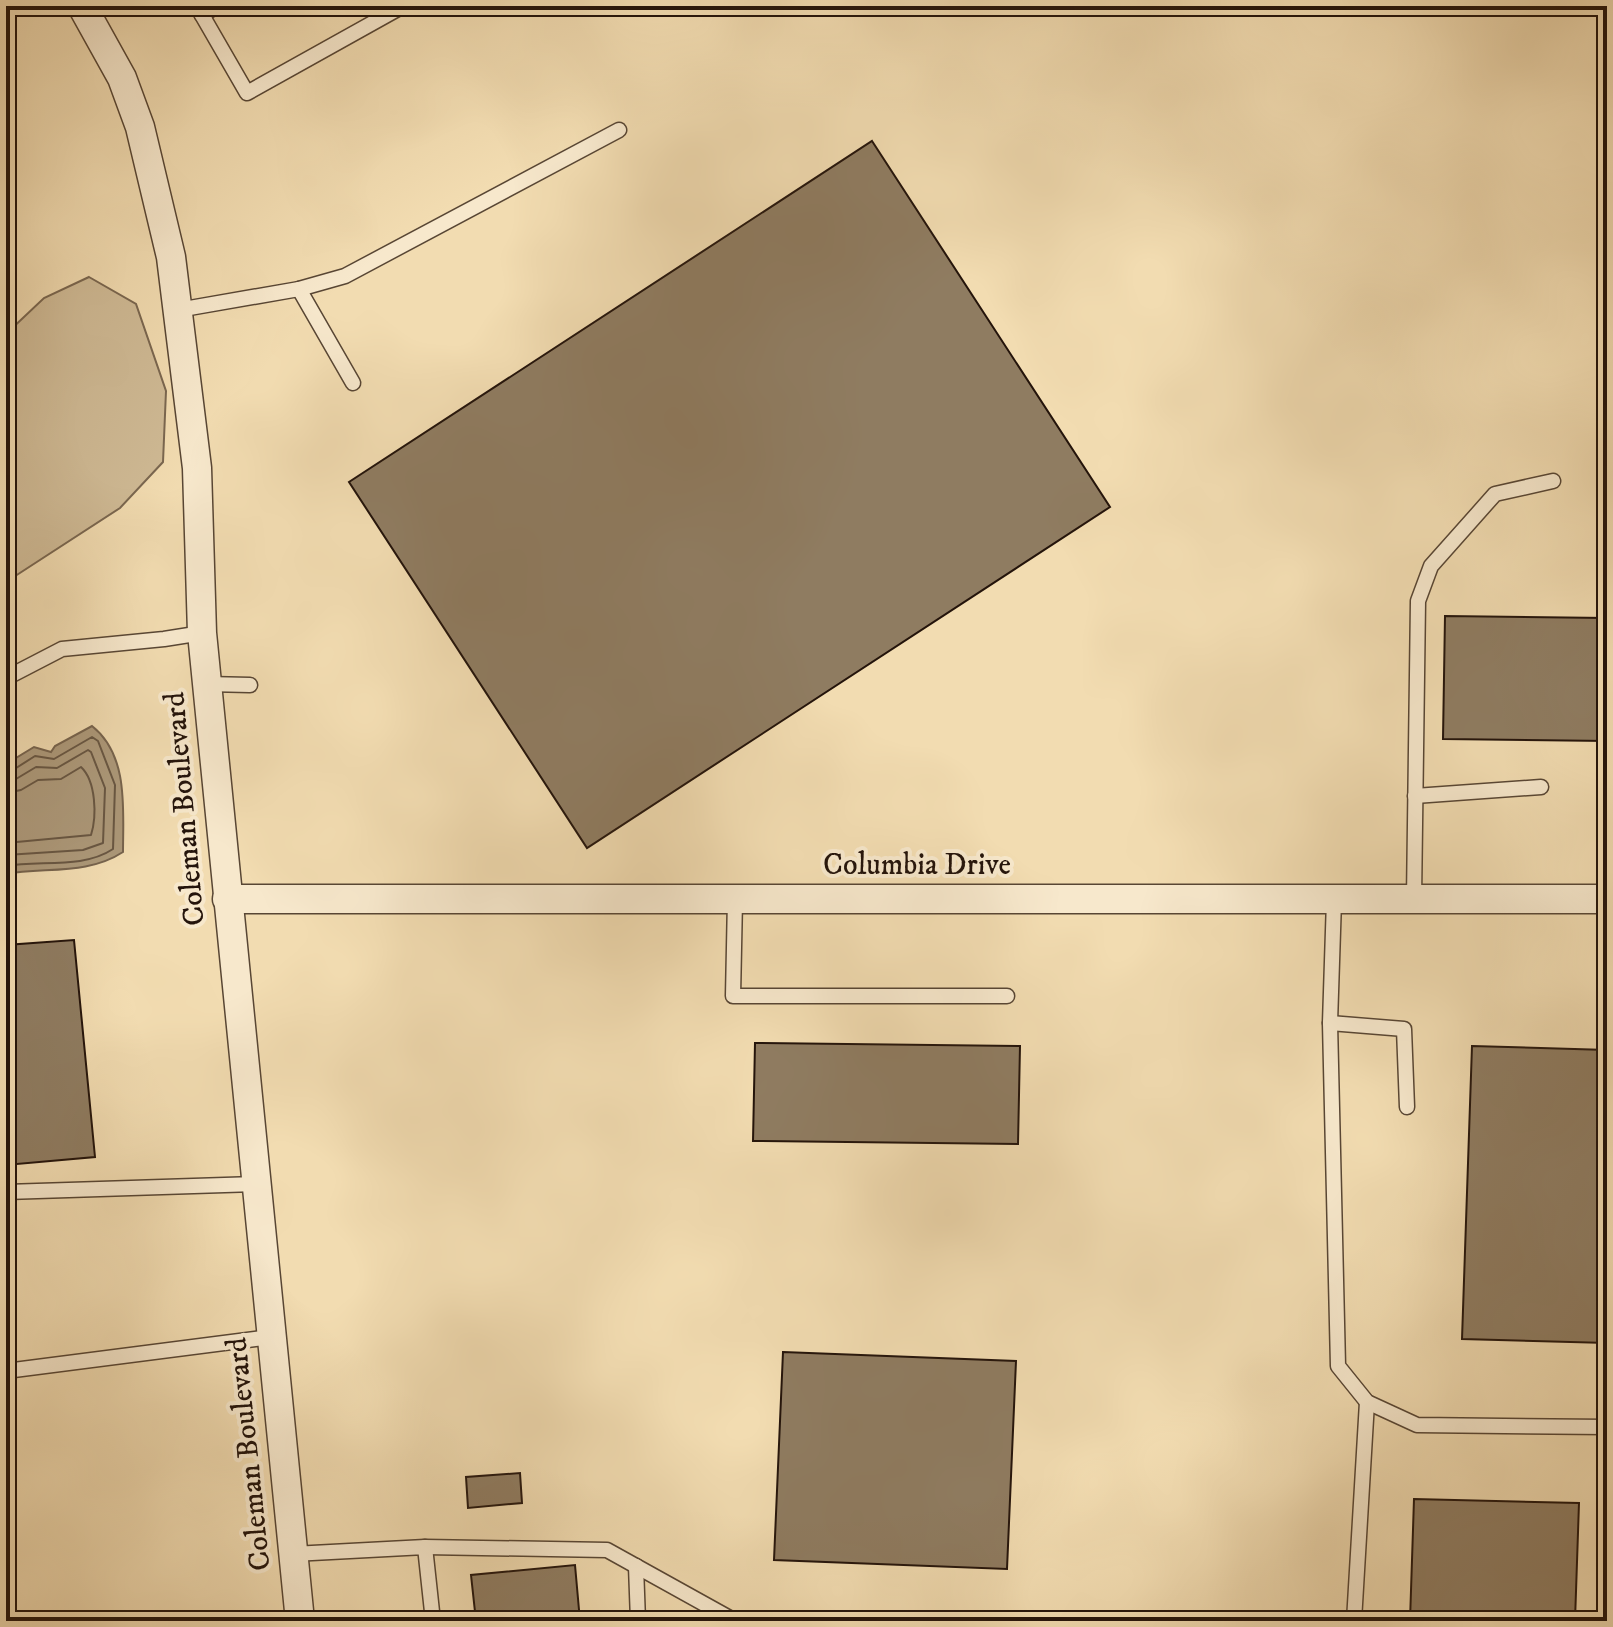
<svg xmlns="http://www.w3.org/2000/svg" width="1613" height="1627" viewBox="0 0 1613 1627" font-family="'IM FELL DW Pica',serif">
<style>
.green{fill:#cfba95;stroke:#7a6750;stroke-width:2}
.water{fill:#ac9879;stroke:#76634d;stroke-width:2}
.lines{fill:none;stroke-linecap:round;stroke-linejoin:round}
.shore{stroke:#685642;stroke-width:2}
.building{fill:#8f7c61;stroke:#24140b;stroke-width:2}
.lane-casing{stroke:#584634;stroke-width:17}
.street-casing{stroke:#584634;stroke-width:31}
.lane{stroke:#f7e8cc;stroke-width:14}
.street{stroke:#f7e8cc;stroke-width:28}
.labels{text-anchor:middle;dominant-baseline:central;stroke-width:8;stroke-linejoin:round;paint-order:stroke}
.street-label{font-size:30px;fill:#24140b;stroke:#f7e8cc}
</style>
<rect width="100%" height="100%" fill="#f2dcb1"/>
<filter id="stains"><feTurbulence type="fractalNoise" baseFrequency=".0025" numOctaves="4"/><feColorMatrix values="0 0 0 0 .2 0 0 0 0 .09 0 0 0 0 .02 0 0 0 .5 -.17"/></filter>
<radialGradient id="worn" r=".72"><stop offset=".6" stop-color="#630" stop-opacity="0"/><stop offset="1" stop-color="#630" stop-opacity=".3"/></radialGradient>
<path class="green" d="M89 277 136 304 166 391 163 462 120 508 6 582V334L44 298Z"/>
<path class="water" d="M92 726C129 755 123 810 123 852 88 875 46 867 6 874V764L34 747 51 752 55 746Z"/>
<g class="lines">
<g class="shore">
<path d="M6 771 13 770 35 756 54 759 92 737 98 741 115 785 113 849C83 869 40 860 6 866"/>
<path d="M6 781 16 779 36 767 57 768 88 750 91 752 105 788 103 843 83 850 6 855"/>
<path d="M6 793 21 790 38 780 61 779 81 767C96 781 97 816 91 835L6 843"/>
</g>
</g>
<g class="building">
<path d="M872 141 1110 507 587 848 349 482Z"/>
<path d="M1445 616 1607 618V741L1443 739Z"/>
<path d="M74 940 95 1157 6 1165V945Z"/>
<path d="M755 1043 1020 1046 1018 1144 753 1141Z"/>
<path d="M1472 1046 1607 1050V1343L1462 1339Z"/>
<path d="M783 1352 1016 1361 1007 1569 774 1560Z"/>
<path d="M520 1473 522 1503 468 1508 466 1477Z"/>
<path d="M1414 1499 1579 1503 1575 1621H1410Z"/>
<path d="M575 1565 580 1621H476L471 1575Z"/>
</g>
<g class="lines">
<defs>
<g id="lane">
<path d="M197 6 202 15 217 6"/>
<path d="M202 15 247 93 403 6"/>
<path d="M299 289 353 383"/>
<path d="M178 310 299 289 345 276 619 130"/>
<path d="M6 678 62 649 164 639 202 633"/>
<path d="M207 684 250 685"/>
<path d="M1415 796 1541 787"/>
<path d="M735 899 733 996H1007"/>
<path d="M1414 899 1418 601 1431 566 1495 494 1553 481"/>
<path d="M1334 900 1330 1023 1338 1366 1367 1402 1417 1425 1607 1427"/>
<path d="M1330 1023 1404 1029 1407 1107"/>
<path d="M6 1192 256 1184"/>
<path d="M6 1371 271 1337"/>
<path d="M425 1547 607 1550 735 1621"/>
<path d="M293 1554 425 1547 433 1621"/>
<path d="M636 1566 638 1621"/>
<path d="M1354 1621 1367 1402"/>
</g>
<g id="street">
<path d="M82 6 122 78 140 127 171 257 197 468 202 633 300 1621"/>
<path d="M227 899H1607"/>
</g>
</defs>
<use href="#lane" class="lane-casing"/>
<use href="#street" class="street-casing"/>
<use href="#lane" class="lane"/>
<use href="#street" class="street"/>
</g>
<g class="labels">
<g class="street-label">
<text transform="translate(185 809) rotate(-95)">Coleman Boulevard</text>
<text x="917" y="865">Columbia Drive</text>
<text transform="translate(249 1454) rotate(-96)">Coleman Boulevard</text>
</g>
</g>
<rect width="1613" height="1627" fill="none" stroke="#f2dcb1" stroke-width="32"/>
<rect x="8" y="8" width="1597" height="1611" fill="none" stroke="#24140b" stroke-width="4"/>
<rect x="16" y="16" width="1581" height="1595" fill="none" stroke="#24140b" stroke-width="2"/>
<rect width="100%" height="100%" filter="url(#stains)"/>
<rect width="100%" height="100%" fill="url(#worn)"/>
</svg>
